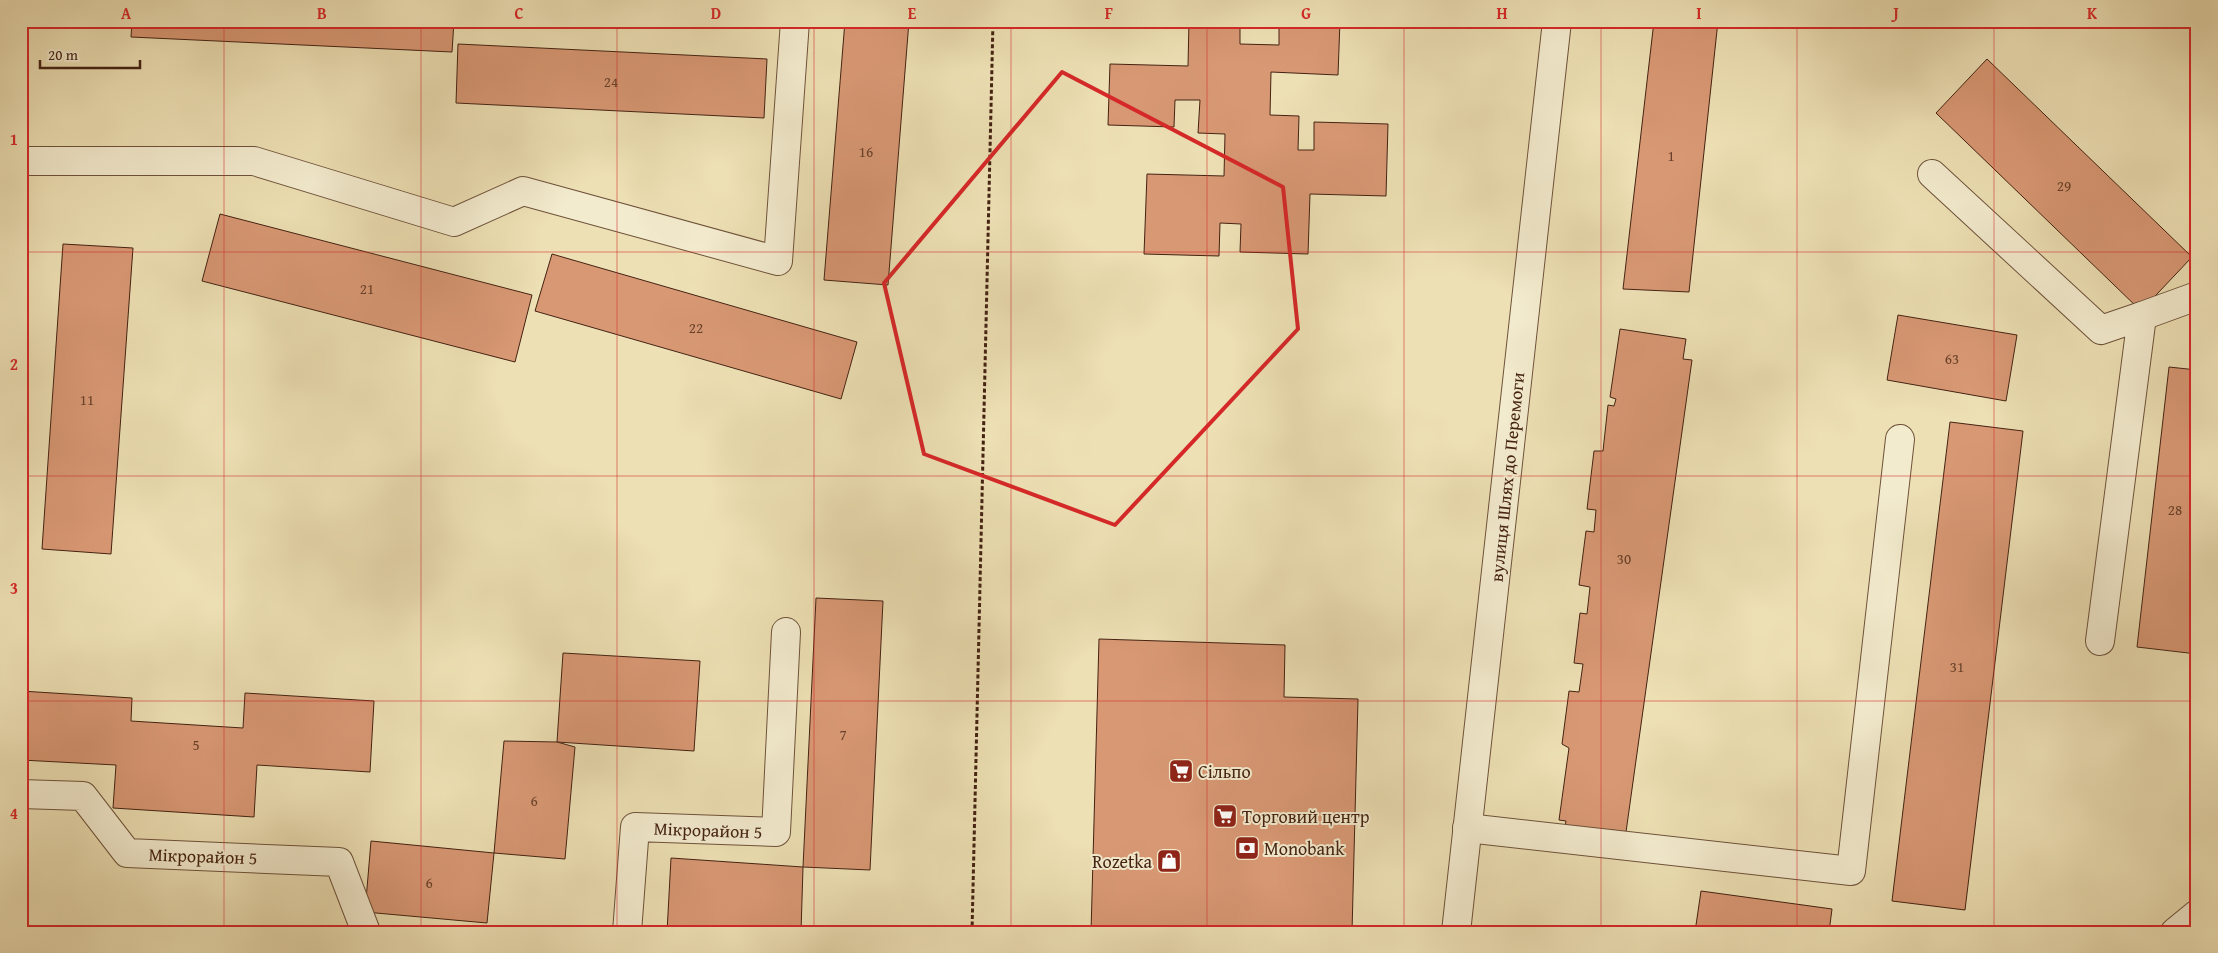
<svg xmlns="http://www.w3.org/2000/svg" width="2218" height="953" viewBox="0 0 2218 953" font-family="'Gentium Book Plus',serif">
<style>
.building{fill:#d89874;stroke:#442212}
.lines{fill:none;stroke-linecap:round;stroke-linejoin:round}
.minor-casing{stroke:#6e523a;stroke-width:30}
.path{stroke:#442212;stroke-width:3;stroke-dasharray:4 2.5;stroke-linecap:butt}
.minor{stroke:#f3ebce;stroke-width:28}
.marked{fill:none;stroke:#d62828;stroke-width:4;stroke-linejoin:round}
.grid{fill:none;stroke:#d62828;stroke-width:1;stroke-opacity:0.55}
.labels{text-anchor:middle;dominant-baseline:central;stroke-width:4;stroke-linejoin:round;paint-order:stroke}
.number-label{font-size:15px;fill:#69402a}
.street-label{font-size:18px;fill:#442212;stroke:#f3ebce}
.poi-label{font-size:18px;fill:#442212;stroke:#f3ebce;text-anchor:start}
.neatline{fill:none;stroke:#d62828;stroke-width:2}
.grid-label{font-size:16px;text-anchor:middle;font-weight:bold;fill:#d62828}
</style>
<rect width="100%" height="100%" fill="#ede0b4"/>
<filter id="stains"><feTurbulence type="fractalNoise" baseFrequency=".004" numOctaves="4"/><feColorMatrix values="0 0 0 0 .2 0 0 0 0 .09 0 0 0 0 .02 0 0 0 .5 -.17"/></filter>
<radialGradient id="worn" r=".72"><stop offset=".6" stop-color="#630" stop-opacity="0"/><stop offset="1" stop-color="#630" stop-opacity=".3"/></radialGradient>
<g class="building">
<path d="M132 21H454L452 52 131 37Z"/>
<path d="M845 21H909L888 285 824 280Z"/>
<path d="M1189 21H1240V44L1279 45V21H1340L1338 75 1271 72 1270 115 1299 116 1298 150H1314V122L1388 124 1386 196 1310 194 1308 254 1240 252 1241 224 1220 223 1219 256 1144 254 1147 174 1224 176 1225 134 1198 133 1200 100H1175L1174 127 1108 125 1110 64 1188 66Z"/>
<path d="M1654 21H1718L1689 292 1623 289Z"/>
<path d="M458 44 767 59 764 118 456 103Z"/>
<path d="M1987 59 2192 257 2141 311 1936 113Z"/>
<path d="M220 214 532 295 515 362 202 281Z"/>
<path d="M63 244 133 248 111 554 42 549Z"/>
<path d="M552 254 857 342 841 399 535 311Z"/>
<path d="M1898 315 2017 335 2006 401 1887 380Z"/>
<path d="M1620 329 1686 339 1683 359 1692 360 1626 832 1612 830 1610 840 1564 833 1566 821 1559 820 1569 748 1562 744 1569 691 1579 692 1583 664 1574 663 1580 613 1587 614 1590 587 1579 585 1586 531 1594 532 1596 510 1587 509 1594 451H1603L1608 405 1614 406 1616 399 1610 397Z"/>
<path d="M2169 367 2197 370V654L2137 647Z"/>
<path d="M1950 422 2023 431 1965 910 1892 901Z"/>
<path d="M816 598 883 601 870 870 803 867Z"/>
<path d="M1099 639 1285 645 1284 697 1358 699 1352 932H1091Z"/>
<path d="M563 653 700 661 694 751 557 742Z"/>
<path d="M21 691 132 698 131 721 243 728 245 693 374 701 370 772 257 765 254 817 113 808 116 765 21 760Z"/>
<path d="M504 741 557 742 575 747 565 859 494 853Z"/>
<path d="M371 841 494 853 487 923 365 912Z"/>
<path d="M671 858 803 867 801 932H667Z"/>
<path d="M1701 891 1832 909 1829 932H1695Z"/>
</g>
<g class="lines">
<defs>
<g id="minor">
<path d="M21 161H254L454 222 523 191 778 261 795 21"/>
<path d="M1932 174 2101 330 2142 316 2100 641"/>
<path d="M2142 316 2197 296"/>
<path d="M21 794 83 796 127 853 339 862 366 932"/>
<path d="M1467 828 1851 871 1900 439"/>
<path d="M627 932 635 827 776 832 786 632"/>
<path d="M1456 932 1557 21"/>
<path d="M2175 932 2197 914"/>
</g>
</defs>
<use href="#minor" class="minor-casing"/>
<path class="path" d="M972 932 993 21"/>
<use href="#minor" class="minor"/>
</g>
<path class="marked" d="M1062 72 1283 187 1298 329 1115 525 924 454 884 283Z"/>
<path class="grid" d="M224 21V932M421 21V932M617 21V932M814 21V932M1011 21V932M1207 21V932M1404 21V932M1601 21V932M1797 21V932M1994 21V932M21 252H2197M21 476H2197M21 701H2197"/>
<defs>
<symbol id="supermarket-square" viewBox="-11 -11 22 22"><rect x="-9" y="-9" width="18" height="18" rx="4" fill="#8f2418" stroke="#f3ebce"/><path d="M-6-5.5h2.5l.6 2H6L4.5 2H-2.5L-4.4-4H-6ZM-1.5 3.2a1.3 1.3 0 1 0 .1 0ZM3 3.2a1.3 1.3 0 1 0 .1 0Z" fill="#fff"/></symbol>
<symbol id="bank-square" viewBox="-11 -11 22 22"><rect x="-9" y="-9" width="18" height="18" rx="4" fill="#8f2418" stroke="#f3ebce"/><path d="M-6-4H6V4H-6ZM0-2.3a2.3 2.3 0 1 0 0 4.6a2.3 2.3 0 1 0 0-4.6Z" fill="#fff"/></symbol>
<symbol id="shop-square" viewBox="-11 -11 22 22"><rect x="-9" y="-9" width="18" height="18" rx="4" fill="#8f2418" stroke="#f3ebce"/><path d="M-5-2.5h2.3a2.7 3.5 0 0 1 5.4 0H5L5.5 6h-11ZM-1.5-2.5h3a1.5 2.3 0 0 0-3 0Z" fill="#fff"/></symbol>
</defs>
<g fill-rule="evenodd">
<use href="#supermarket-square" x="1167" y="757" width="28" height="28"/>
<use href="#supermarket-square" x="1211" y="802" width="28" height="28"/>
<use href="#bank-square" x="1233" y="834" width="28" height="28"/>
<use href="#shop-square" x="1155" y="847" width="28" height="28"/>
</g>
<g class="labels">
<g class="number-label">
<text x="611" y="81">24</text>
<text x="866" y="151">16</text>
<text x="1671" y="155">1</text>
<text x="2064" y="185">29</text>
<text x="367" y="288">21</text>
<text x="696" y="327">22</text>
<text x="1952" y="358">63</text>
<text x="87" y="399">11</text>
<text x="2175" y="509">28</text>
<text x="1624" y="558">30</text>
<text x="1957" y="666">31</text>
<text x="843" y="734">7</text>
<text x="196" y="744">5</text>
<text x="534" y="800">6</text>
<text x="429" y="882">6</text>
</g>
<g class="street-label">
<text transform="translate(1507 477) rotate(-84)">вулиця Шлях до Перемоги</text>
<text transform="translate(708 830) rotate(2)">Мікрорайон 5</text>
<text transform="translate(203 856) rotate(2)">Мікрорайон 5</text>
</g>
<g class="poi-label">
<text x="1198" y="771">Сільпо</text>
<text x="1242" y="816">Торговий центр</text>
<text x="1264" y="848">Monobank</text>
<text x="1152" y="861" text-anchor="end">Rozetka</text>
</g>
</g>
<rect width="2218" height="953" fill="none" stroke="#ede0b4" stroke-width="55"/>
<path d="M40 60v8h100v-8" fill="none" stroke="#442212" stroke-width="2.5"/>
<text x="48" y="60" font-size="15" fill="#442212" stroke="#f3ebce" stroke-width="4" paint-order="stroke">20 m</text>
<rect x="28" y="28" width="2162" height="898" class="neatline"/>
<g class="grid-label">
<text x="126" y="19">A</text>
<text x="322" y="19">B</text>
<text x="519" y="19">C</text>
<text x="716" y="19">D</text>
<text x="912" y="19">E</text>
<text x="1109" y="19">F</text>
<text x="1306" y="19">G</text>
<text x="1502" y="19">H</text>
<text x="1699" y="19">I</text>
<text x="1896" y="19">J</text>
<text x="2092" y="19">K</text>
<text x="14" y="145">1</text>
<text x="14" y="370">2</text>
<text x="14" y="594">3</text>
<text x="14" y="819">4</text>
</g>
<rect width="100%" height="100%" filter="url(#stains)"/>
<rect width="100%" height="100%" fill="url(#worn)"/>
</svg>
